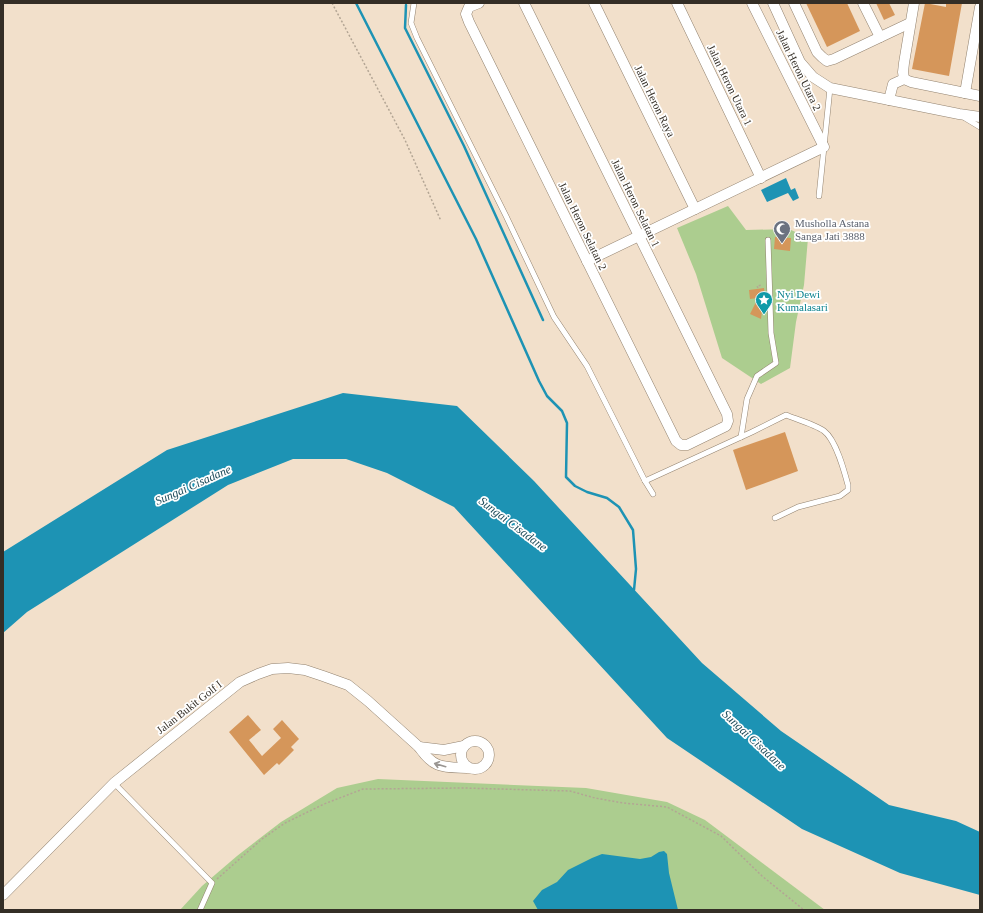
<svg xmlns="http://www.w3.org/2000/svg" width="983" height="913" viewBox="0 0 983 913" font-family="Georgia,serif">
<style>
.green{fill:#accd8f}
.water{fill:#1d93b4}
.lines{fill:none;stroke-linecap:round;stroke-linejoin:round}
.stream{stroke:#1d93b4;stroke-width:2.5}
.building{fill:#d5965a}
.service-casing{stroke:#938370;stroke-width:6}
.minor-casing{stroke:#938370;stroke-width:11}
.path{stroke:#b3a594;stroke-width:1.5;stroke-dasharray:2 2;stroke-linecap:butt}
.service{stroke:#fff;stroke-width:5}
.minor{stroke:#fff;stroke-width:10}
.oneway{stroke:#9a9692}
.labels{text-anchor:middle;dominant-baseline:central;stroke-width:3.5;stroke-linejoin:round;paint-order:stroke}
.street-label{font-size:11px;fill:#342e26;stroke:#fff}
.worship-label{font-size:11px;fill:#5b616d;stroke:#fff;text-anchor:start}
.culture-label{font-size:11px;fill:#0d838f;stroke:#fff;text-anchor:start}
.water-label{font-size:12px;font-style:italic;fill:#1e4b5a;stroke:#fff}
</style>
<rect width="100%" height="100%" fill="#f2e0cb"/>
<g class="green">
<path d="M728 206 746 230 789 229 808 238 804 285 796 322 790 368 761 384 722 358 696 274 677 228Z"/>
<path d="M378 779 586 788 667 802 705 820 825 910H180L202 886 237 856 281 822 337 788Z"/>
</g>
<g class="water">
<path d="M786 178 791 190 795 188 799 198 793 201 788 193 767 202 761 190Z"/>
<path d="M343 393 457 406 534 481 702 663 781 731 889 805 956 821 980 832V895L900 873 802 829 667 738 454 507 387 473 346 459H293L228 485 27 612 3 633V552L167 450Z"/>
<path d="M664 851 667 854 669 873 678 910H538L533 901 542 890 557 882 568 870 592 858 602 854 640 859 651 857 659 852Z"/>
</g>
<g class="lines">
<g class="stream">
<path d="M356 3 476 239 539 381 547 396 562 411 567 423 566 477 575 486 587 492 607 498 619 507 633 530 636 569 634 590"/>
<path d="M406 5 405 28 464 146 543 320"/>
</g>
</g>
<g class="building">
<path d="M806 3H847L860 31 827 47Z"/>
<path d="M876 3H889L895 15 884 20Z"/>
<path d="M925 3 946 7V3H962L949 76 912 69Z"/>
<path d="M775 237 791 238 790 251 774 249Z"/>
<path d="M764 288 765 297 750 299 749 290Z"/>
<path d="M756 302 762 311 761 319 750 314Z"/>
<path d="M785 432 798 471 746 490 733 450Z"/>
<path d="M248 715 261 730 249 740 262 756 281 738 273 729 282 720 299 739 291 747 294 750 279 765 277 763 264 775 229 732Z"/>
</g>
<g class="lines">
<defs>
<g id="service">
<path d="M414 3 411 23 417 38 506 216 554 317 587 366 645 481 653 494"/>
<path d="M965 118 980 127"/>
<path d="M819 196 830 88"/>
<path d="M741 437 747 399 757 376 776 363 771 333 768 240"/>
<path d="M645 481 752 432 786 415C796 419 816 425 824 431 836 440 844 470 848 485V490L840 496 798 507 775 518"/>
<path d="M114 783 212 883 200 910"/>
</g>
<g id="minor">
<path d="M479 3 469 7 466 14 469 22 676 441 681 445H687L726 426 728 421 727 414 524 3"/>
<path d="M594 3 695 209"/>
<path d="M677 3 761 178"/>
<path d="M773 3 800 62 813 77 830 88 959 114 980 117"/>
<path d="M794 3 817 52 822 57 827 61 834 59 910 23"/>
<path d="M863 3 880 37"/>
<path d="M904 79 903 72 904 63 914 3"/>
<path d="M965 93 980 7"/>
<path d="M889 100 893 84 904 79 911 82 980 96"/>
<path d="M587 261 824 147 752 3"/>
<circle cx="475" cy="755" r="14"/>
<path d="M419 747 444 750 464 746"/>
<path d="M3 895 114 783 240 682 258 674 272 669 288 668 305 670 323 676 348 685 368 701 419 747C434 769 443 767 467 768"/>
</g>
</defs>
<use href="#service" class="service-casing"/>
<use href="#minor" class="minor-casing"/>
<g class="path">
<path d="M332 3 405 140 441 221"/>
<path d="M758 288 757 286 762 285"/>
<path d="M217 879 262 839 285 823 324 804 363 789 464 788 570 791 595 798 623 803 667 807 721 836 762 876 804 910"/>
</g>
<use href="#service" class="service"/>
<use href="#minor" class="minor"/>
</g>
<defs><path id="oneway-shaft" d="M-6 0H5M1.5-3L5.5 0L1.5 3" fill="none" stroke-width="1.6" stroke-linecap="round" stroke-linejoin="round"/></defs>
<use class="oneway" href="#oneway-shaft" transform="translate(440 765) rotate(-164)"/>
<defs>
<symbol id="mosque-pin" viewBox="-11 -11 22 30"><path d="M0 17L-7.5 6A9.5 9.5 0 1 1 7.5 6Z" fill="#6b7280" stroke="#fff"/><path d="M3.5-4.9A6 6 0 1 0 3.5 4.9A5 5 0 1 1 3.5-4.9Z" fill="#fff"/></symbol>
<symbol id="sight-pin" viewBox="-11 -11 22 30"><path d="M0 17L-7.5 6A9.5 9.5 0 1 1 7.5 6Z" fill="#0f9aa8" stroke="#fff"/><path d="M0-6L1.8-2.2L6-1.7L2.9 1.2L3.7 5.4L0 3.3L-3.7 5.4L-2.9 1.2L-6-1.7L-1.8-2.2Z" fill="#fff"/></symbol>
</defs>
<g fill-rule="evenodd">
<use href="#mosque-pin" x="772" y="219" width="20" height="27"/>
<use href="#sight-pin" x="754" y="290" width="20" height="27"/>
</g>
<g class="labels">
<g class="street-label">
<text transform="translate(799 70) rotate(64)">Jalan Heron Utara 2</text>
<text transform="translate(730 85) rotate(64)">Jalan Heron Utara 1</text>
<text transform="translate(655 101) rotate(64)">Jalan Heron Raya</text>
<text transform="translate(636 203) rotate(64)">Jalan Heron Selatan 1</text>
<text transform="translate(583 226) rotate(64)">Jalan Heron Selatan 2</text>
<text transform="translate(189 707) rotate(-38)">Jalan Bukit Golf I</text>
</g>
<g class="worship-label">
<text x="795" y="223">Musholla Astana<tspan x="795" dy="13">Sanga Jati 3888</tspan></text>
</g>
<g class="culture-label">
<text x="777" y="294">Nyi Dewi<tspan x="777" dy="13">Kumalasari</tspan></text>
</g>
<g class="water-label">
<text transform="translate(193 485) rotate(-24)">Sungai Cisadane</text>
<text transform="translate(513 524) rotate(37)">Sungai Cisadane</text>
<text transform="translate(754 740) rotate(43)">Sungai Cisadane</text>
</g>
</g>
<rect width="983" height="913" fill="none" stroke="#342e26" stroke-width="8"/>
</svg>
